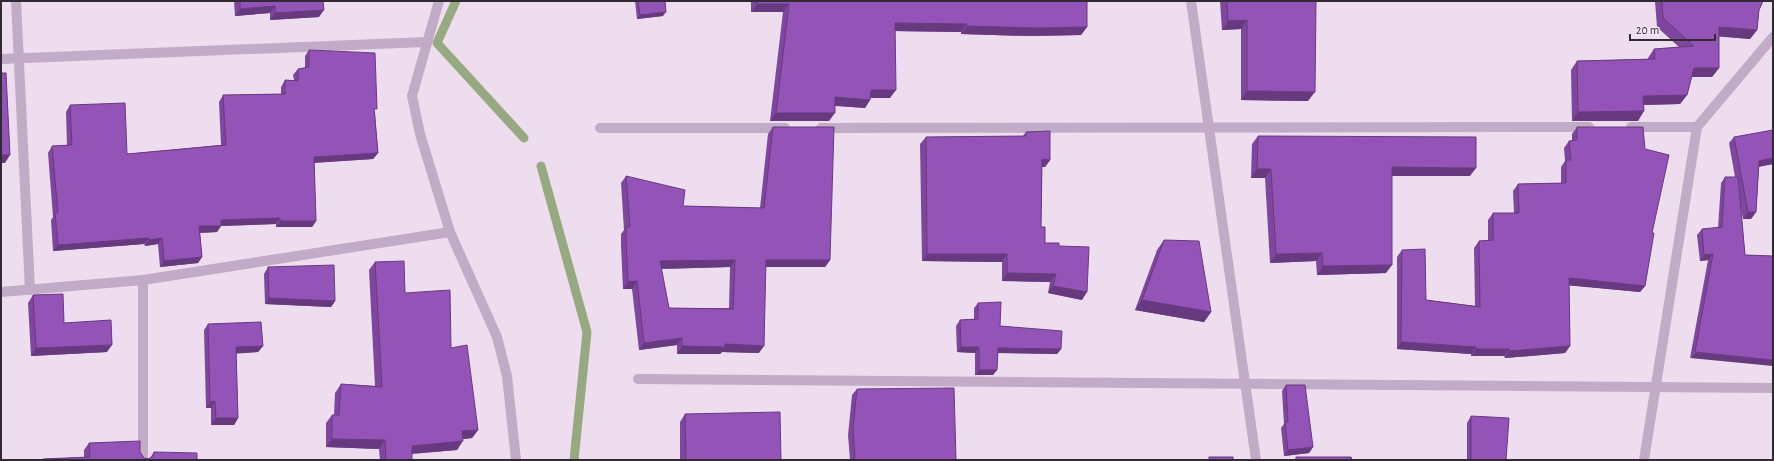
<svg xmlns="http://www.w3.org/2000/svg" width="1774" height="461" viewBox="0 0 1774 461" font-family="'Alegreya Sans',sans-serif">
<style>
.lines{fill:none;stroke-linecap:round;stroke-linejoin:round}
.stream{stroke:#97a980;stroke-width:9}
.minor{stroke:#c2abc6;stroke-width:10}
.wall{fill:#7e479d;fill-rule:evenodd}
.shaded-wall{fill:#673a80}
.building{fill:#9353b7;stroke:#673a80;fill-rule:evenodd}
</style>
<rect width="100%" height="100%" fill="#eeddef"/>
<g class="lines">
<g class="stream">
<path d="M456 1 437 43 524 138"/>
<path d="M541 166 587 332 574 460"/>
</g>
<g class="minor">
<path d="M16 1 30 290"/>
<path d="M439 1 412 96 420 134 450 232 497 337 507 376 516 460"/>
<path d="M1191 1 1256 460"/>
<path d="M1 59 426 42"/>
<path d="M1631 127H1697"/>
<path d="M600 128H785"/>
<path d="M821 128 1589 127"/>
<path d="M143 280V460"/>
<path d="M1 292 143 280 450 232"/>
<path d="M638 379 1773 388"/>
<path d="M1644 460 1697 127 1773 37"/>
</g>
</g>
<g class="wall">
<path d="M234 1H323L319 17 270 20V13L235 16Z"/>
<path d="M635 1H665L663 16 637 19Z"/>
<path d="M751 1H1087V27L1081 35 1030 36 961 34V32L895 31 890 98H870V100L865 108 835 106 829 121H770L783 12H751Z"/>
<path d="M1220 1H1316L1308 101 1241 100V29L1222 30Z"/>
<path d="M1655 1H1763L1759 10 1757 30 1750 39 1719 36V68L1712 77H1691L1687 95 1680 104 1644 105 1638 121H1572L1571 70 1577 61 1648 59V58L1654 49 1679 47 1657 27Z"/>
<path d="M309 50 375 112 378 153 373 159 314 163 316 221 312 227H276V224L221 226 217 232 200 233 202 257 198 263 160 267 158 244 145 246 144 244 53 251 51 220 53 217 48 153 52 146 67 145 66 112 70 105 127 154 221 145 219 102 223 95 281 94V87L285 80H294L293 75 298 69 305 68V56Z"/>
<path d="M773 127 830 260 825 267H766L759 353 722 352 720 354H677V345L639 350 632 289H623L621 246V234L624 230 621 183 626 176 683 206 760 208 768 134ZM730 267 729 308H669L661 269Z"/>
<path d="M1577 127 1645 149 1652 233 1645 286 1640 292 1569 285 1570 346 1565 353 1505 358 1504 356H1471V354L1397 349V257L1402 250 1426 300 1475 306 1474 248 1479 241 1488 240V220L1493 213H1514L1513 191 1518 184 1561 183V167L1565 161 1564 148 1569 141H1572V134Z"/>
<path d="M1026 132 1050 160 1045 167H1042L1041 227 1045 243 1059 246 1082 300 1048 293 1050 282 1002 281V262L922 261 920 144 926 137 1023 136Z"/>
<path d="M1258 136 1470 176H1392L1386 273 1317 275 1316 261 1270 263 1265 178H1251L1252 144Z"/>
<path d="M1734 137 1773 164 1759 167 1756 212 1751 219H1743L1741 208 1745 255 1773 256 1690 358 1708 260 1700 261 1697 235 1702 229 1718 228 1721 183 1725 177H1735L1729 143Z"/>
<path d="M1164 240 1211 312 1204 322 1135 310 1157 250Z"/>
<path d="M375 262 405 293 451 348 478 430 472 438 463 439 457 450 412 454V460H380L379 449 326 447V423L332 415H334L335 393 341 384 375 386 369 270Z"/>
<path d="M268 267 335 301 331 307 265 304 264 274Z"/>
<path d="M33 295 64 323 107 352 31 356 28 303Z"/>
<path d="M978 303 1000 326 1061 349 1057 354 998 353 997 370 993 375H975V353L957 352 956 326 960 320 974 319V308Z"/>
<path d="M208 324 263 346 258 352 236 353 238 418 234 425H211V408H206L204 330Z"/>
<path d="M1286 385 1313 447 1309 453 1284 456 1281 428 1284 424 1282 391Z"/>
<path d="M857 389 956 460H850L848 435 852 395Z"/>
<path d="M685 414 781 460H680V422Z"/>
<path d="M1471 416 1506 460H1467V423Z"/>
<path d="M89 443 140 452 144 458 148 459 150 458 154 452 197 460H43V459L84 457V450Z"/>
</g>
<g class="shaded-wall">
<path d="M757 4H789L783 12H751Z"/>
<path d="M275 6 270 13 235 16 240 9Z"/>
<path d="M324 10 319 17 270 20 275 13Z"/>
<path d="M666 12 663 16 637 19 640 15Z"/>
<path d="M1247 20 1241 29 1222 30 1228 21Z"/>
<path d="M895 23 967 24 961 32 889 31Z"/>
<path d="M967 26 1087 27 1081 35 1030 36 961 34Z"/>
<path d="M1719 27 1757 30 1750 39 1712 36Z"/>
<path d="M1694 68H1719L1712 77H1687Z"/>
<path d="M871 90H896L890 98H865Z"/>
<path d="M1247 91 1315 92 1308 101 1241 100Z"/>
<path d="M1687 95 1680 104 1637 105 1643 96Z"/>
<path d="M835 97 870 100 865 108 829 105Z"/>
<path d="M1644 111 1638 121H1572L1578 112Z"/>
<path d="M776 113H835L829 121H770Z"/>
<path d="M378 153 373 159 309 163 314 157Z"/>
<path d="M1 155H10L5 163H1Z"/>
<path d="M1773 158V164L1755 167 1759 161Z"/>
<path d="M1042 159 1050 160 1045 167H1037Z"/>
<path d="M1392 167 1476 168 1470 176H1386Z"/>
<path d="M1257 169H1271L1265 178H1251Z"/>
<path d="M1748 212H1756L1751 219H1743Z"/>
<path d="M280 218 276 224 221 226 217 232 195 233 199 226 221 220Z"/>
<path d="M280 221H316L312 227H276Z"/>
<path d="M149 238 144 244 53 251 58 245Z"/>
<path d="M162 238 158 244 145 246 149 240Z"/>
<path d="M1322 253 1316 261 1270 263 1276 254Z"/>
<path d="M927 254H1007L1002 262 922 261Z"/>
<path d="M1713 254 1708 260 1700 261 1704 255Z"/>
<path d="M202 257 198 263 160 267 164 261Z"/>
<path d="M735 260 730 267 655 269 660 261Z"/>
<path d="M766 260H830L825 267H761Z"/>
<path d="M1392 265 1386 273 1317 275 1323 266Z"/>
<path d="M1007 273 1056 274 1050 282 1002 281Z"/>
<path d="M1569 278 1645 286 1640 292 1564 285Z"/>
<path d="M637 281 632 289H623L628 282Z"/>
<path d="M1053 286 1087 292 1082 300 1048 293Z"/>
<path d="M269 298 335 301 331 307 265 304Z"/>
<path d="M1142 300 1211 312 1204 322 1135 310Z"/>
<path d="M682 338 677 345 639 350 644 343Z"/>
<path d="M1401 342 1476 347 1471 354 1397 349Z"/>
<path d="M725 344 764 346 759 353 722 352 720 354H677L682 346Z"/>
<path d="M112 345 107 352 31 356 36 348Z"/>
<path d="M263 346 258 352 231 354 236 347Z"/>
<path d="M1570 346 1565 353 1505 358 1509 351Z"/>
<path d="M961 347H979L975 353 957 352Z"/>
<path d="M998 348 1061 349 1057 354 995 353Z"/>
<path d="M1476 349H1509L1504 356H1471Z"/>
<path d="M1695 352 1773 360V366L1690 358Z"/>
<path d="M979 370H997L993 375H975Z"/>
<path d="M215 401 211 408H206L210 402Z"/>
<path d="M216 418H238L234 425H211Z"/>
<path d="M478 430 472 438 456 440 462 431Z"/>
<path d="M332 439 385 440 379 449 326 447Z"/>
<path d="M463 441 457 450 406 454 412 446Z"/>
<path d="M1313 447 1309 453 1284 456 1288 450Z"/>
</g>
<g class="building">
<path d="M240 1H323L324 10 275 13V6L240 9Z"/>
<path d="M638 1H665L666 12 640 15Z"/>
<path d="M757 1H1087V27L1036 28 967 26V24L895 23 896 90H871L870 100 835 97V113H776L789 4H757Z"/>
<path d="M1227 1H1316L1315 92 1247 91V20L1228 21Z"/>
<path d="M1662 1H1763L1759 10 1757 30 1719 27V68H1694L1687 95 1643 96 1644 111 1578 112 1577 61 1655 59 1654 49 1694 46 1663 18Z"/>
<path d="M309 50 375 53 377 109H374L378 153 314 157 316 221H280V218L221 220V226H199L202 257 164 261 162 238 149 240V238L58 245 55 213H58L52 146 72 145 70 105 125 103 127 154 226 145 223 95 285 94V80L298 81V69L309 67Z"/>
<path d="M1 73H6L10 155H1Z"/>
<path d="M773 127H834L830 260H766L764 346 725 344V347L682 346V338L644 343 637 281 628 282 626 239V227H630L626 176 685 190 683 206 764 208ZM735 260 733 309 669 308 660 261Z"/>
<path d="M1577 127H1643L1645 149 1669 155 1652 233H1654L1645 286 1569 278 1570 346 1509 351V349H1476V347L1401 342 1402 250 1425 249 1426 300 1480 307 1479 241 1493 240V213H1519L1518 184 1566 183V160H1571L1569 141 1577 140Z"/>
<path d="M1773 130V158L1759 161 1756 212H1748L1734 137Z"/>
<path d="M1050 131V160L1042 159 1041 227H1045V243H1059V246L1089 247 1087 292 1053 286 1056 274 1007 273V254H927L926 137 1026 136V132Z"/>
<path d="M1258 136 1476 137V168L1392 167V265L1323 266 1322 253 1276 254 1271 169H1257Z"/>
<path d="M1725 177H1738L1745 255 1773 256V360L1695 352 1713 254 1704 255 1702 229 1722 227Z"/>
<path d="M1164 240 1199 241 1211 312 1142 300Z"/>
<path d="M404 261 405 293 450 290 451 348 467 345 478 430 462 431 463 441 412 446V460H386L385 440 332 439V415H339L341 384 382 387 375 262Z"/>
<path d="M334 265 335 301 269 298 268 267Z"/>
<path d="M63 294 64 323 111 320 112 345 36 348 33 295Z"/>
<path d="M1001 302 1000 326 1062 331 1061 349 998 348 997 370H979V347H961L960 320 978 319V303Z"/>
<path d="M261 322 263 346 236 347 238 418H216L215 401 210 402 208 324Z"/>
<path d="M1286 385H1305L1313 447 1288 450 1285 422H1288Z"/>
<path d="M954 388 956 460H855L853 428 857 389Z"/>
<path d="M780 412 781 460H686L685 414Z"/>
<path d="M1471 416 1509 418 1506 460H1471Z"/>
<path d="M140 441V452L144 458 148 459 153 456 154 452 197 453V460H43V459L90 457 89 443Z"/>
<rect x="1209" y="457" width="24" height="3"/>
<path d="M1296 457H1351L1352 460H1296Z"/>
</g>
<rect width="1774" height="461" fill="none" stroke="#312934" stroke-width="4"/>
<path d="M1630 34v6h85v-6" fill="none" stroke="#312934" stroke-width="2"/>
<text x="1636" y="34" font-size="12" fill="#312934" stroke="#f6e9f7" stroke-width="3" paint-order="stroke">20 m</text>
</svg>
